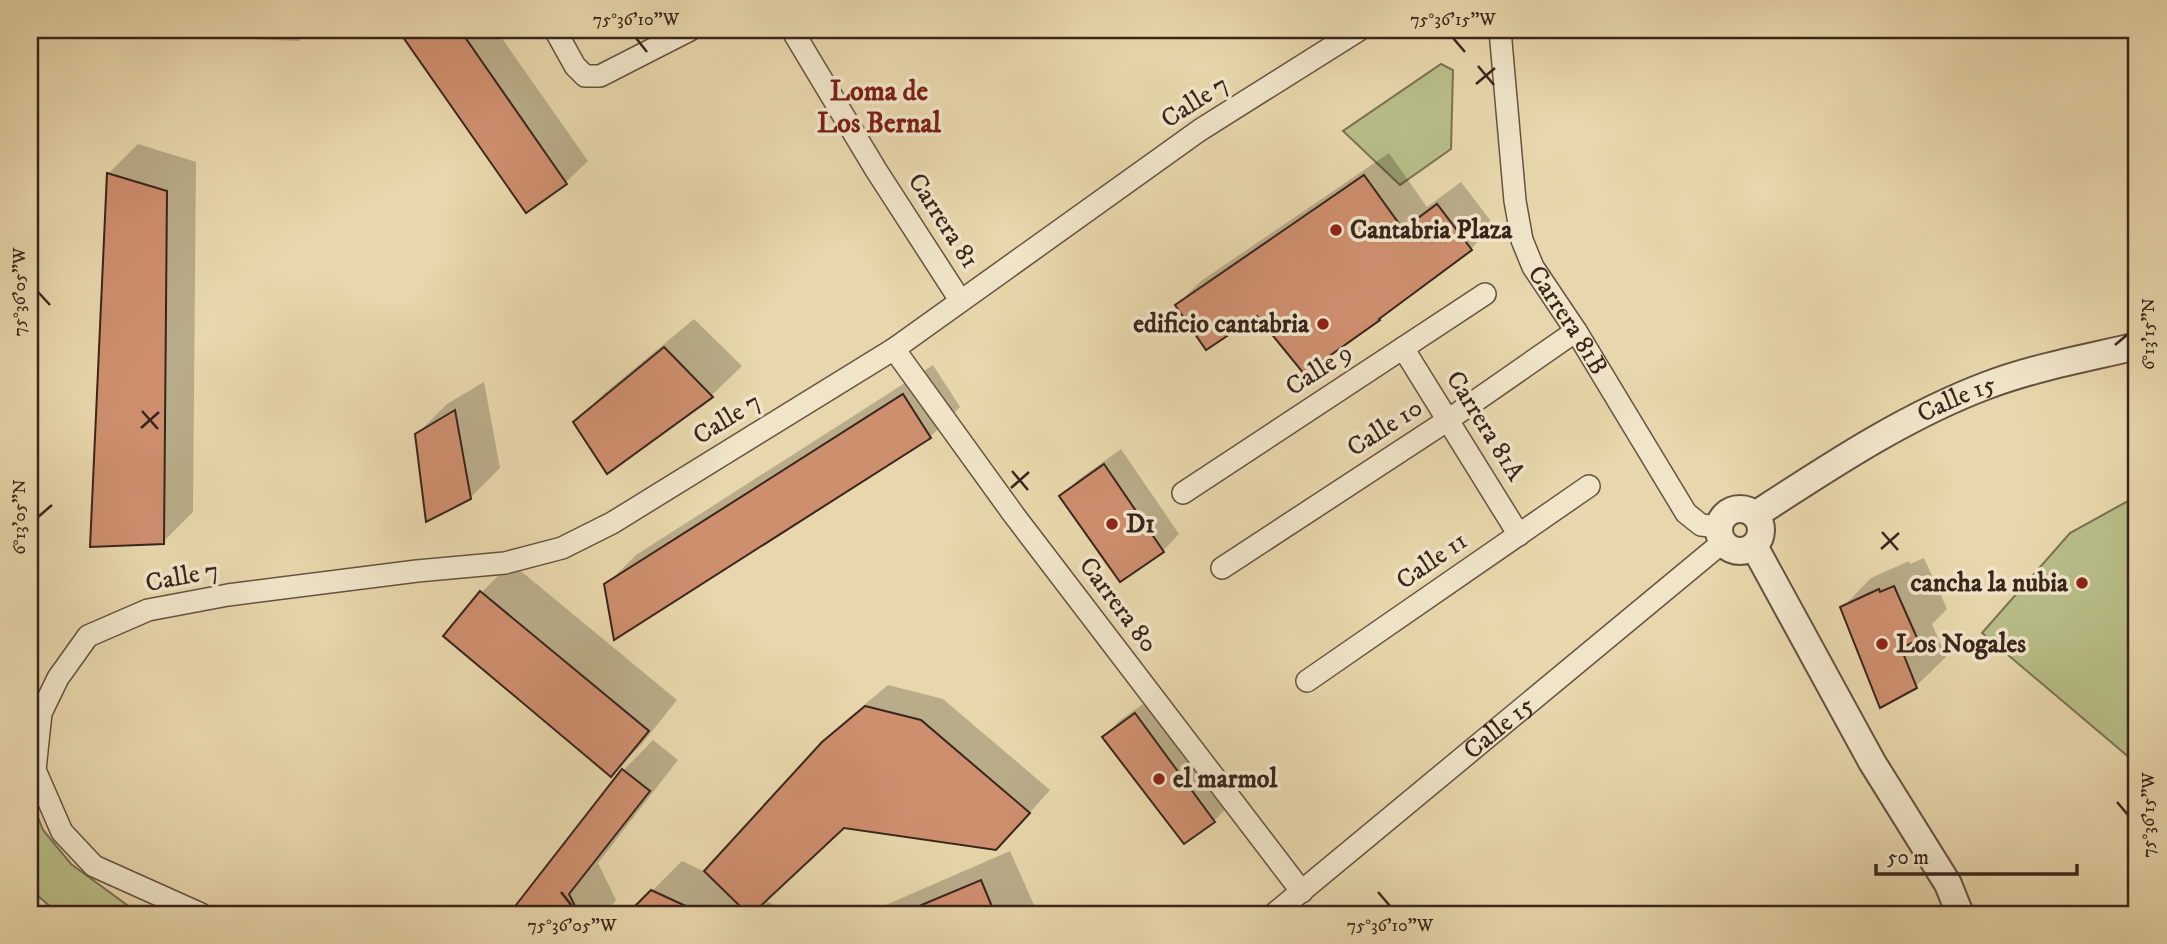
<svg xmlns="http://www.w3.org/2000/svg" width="2167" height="944" viewBox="0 0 2167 944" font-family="'IM FELL DW Pica',serif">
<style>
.green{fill:#b8be88;stroke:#797252;stroke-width:2}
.shadow{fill:#0003}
.building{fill:#ce8f6f;stroke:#3a251c;stroke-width:2}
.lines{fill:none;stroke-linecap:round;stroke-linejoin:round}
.minor-casing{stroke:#665240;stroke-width:24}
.tertiary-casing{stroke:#665240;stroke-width:30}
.minor{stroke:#f0e5c9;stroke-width:21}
.tertiary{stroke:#f0e5c9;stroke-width:26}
.ticks{fill:none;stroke:#3a251c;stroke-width:2.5}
.poi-dot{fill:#8f2418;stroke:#f0e5c9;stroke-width:2.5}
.labels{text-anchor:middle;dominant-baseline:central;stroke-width:7;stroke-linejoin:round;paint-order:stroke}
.street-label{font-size:26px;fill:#3a251c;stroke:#f0e5c9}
.poi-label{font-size:26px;font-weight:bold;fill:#3a251c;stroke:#f0e5c9;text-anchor:start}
.neighbourhood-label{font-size:28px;font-weight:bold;fill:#7a1f14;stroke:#f0e5c9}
.neatline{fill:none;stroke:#3a251c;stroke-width:2.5}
.ticks-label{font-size:18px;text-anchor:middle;fill:#3a251c}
</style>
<rect width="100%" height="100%" fill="#e8d7ac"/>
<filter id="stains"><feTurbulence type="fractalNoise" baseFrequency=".00286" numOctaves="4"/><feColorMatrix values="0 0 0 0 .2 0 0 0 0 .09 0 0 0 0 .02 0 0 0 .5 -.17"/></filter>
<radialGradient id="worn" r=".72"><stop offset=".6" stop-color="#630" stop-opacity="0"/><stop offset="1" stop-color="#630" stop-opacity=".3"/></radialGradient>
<g class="green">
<path d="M1441 64 1453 70 1451 149 1400 185 1343 131Z"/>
<path d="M2137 496V764L1982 633 2070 533Z"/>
<path d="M30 797 43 830 71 864 127 905 121 914H59L30 889Z"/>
</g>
<g class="shadow">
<path d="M195 30H311L299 41 195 37Z"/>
<path d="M410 30H496L588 161 566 182 526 211 404 36Z"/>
<path d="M138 144 196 162 193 512 163 542 108 174Z"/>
<path d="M1389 153 1427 207 1461 182 1494 225 1471 249 1389 309 1379 319 1305 372 1257 314 1177 305 1201 281Z"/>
<path d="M694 319 742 366 712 395 607 472 575 422 605 393Z"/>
<path d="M933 365 960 407 930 437 606 585 636 555Z"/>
<path d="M484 382 500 468 470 498 417 434 447 404Z"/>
<path d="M1121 449 1179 534 1163 551 1061 497 1078 480Z"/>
<path d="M1924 558 1947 609 1932 624 1946 657 1916 686 1842 608 1871 578 1909 561 1910 564Z"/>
<path d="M511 563 677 700 641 745 611 774 482 592Z"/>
<path d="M888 685 943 699 1050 790 1018 826H843L764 900 795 914H629L682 861 705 872 823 743 845 721Z"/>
<path d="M1152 698 1230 804 1214 821 1104 737 1120 720Z"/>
<path d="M653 740 678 760 598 863 616 900 605 914H511L624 770Z"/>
<path d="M1010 851 1038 914H865Z"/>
<path d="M36 903 48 914H30V909Z"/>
</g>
<g class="building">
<path d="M398 30H460L567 184 526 213Z"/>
<path d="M107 173 167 191 164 544 90 547Z"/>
<path d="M1364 175 1403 229 1437 204 1472 250 1379 319 1380 320 1304 374 1257 316 1206 350 1175 305Z"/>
<path d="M664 347 713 397 607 474 573 422Z"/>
<path d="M903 394 931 438 614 640 604 584Z"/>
<path d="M455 410 471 499 426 522 415 434Z"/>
<path d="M1104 464 1164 552 1120 582 1059 496Z"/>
<path d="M1894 586 1918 640 1901 648 1917 688 1880 708 1840 607 1879 589 1880 592Z"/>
<path d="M480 591 649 731 611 777 443 636Z"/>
<path d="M865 706 921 720 1030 813 996 850 844 828 752 914H748L704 871 822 742Z"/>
<path d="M1135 713 1215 822 1184 844 1102 737Z"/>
<path d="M622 769 650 791 569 894 579 914H509Z"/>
<path d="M981 880 995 914H900Z"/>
<path d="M651 890 703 914H627Z"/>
</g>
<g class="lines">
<defs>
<g id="minor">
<path d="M555 30 575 66 585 76H600L690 30"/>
<path d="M792 30 876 170 960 300"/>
<path id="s1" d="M1500 30 1515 201 1522 240 1533 267 1576 331 1686 513 1701 525 1719 527"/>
<path d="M1403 348 1519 535"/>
<path d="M894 349 1014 515 1302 892"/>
<path d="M1183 493 1485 294"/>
<path d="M1222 568 1448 420 1576 331"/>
<path d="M1307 681 1589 486"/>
<path d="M201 914 94 866 62 832 35 770 41 713 58 678 88 636 148 610 228 595 417 571 505 563 562 548 612 523 894 349 1200 130 1359 30"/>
<path id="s2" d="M1274 914 1723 542"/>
</g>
<g id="tertiary">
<circle cx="1740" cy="530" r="21"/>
<path id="s3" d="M1755 515C1829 467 1905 416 1988 385 2036 367 2087 358 2137 346"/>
<path d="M1754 546 1872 762 1948 884 1960 914"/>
</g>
</defs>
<use href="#minor" class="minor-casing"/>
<use href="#tertiary" class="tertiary-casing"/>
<use href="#minor" class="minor"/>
<use href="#tertiary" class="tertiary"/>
</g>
<path class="ticks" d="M636 38 647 52M1453 38 1465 52M1478 66 1494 85M1476 84 1495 68M38 292 50 305M2115 345 2128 334M142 411 158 429M141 428 159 412M1012 471 1028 490M1011 488 1029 472M38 517 52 505M1882 532 1898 550M1881 549 1899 533M2117 802 2128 815M561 892 572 906M1378 892 1390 906"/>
<g class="poi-dot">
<circle cx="1336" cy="230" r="7"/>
<circle cx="1323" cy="324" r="7"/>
<circle cx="1112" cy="524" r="7"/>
<circle cx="2082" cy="583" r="7"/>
<circle cx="1882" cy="644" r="7"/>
<circle cx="1159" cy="779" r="7"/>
</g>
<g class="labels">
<g class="street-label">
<text transform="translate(1195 102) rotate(-33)">Calle 7</text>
<text transform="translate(943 221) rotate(57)">Carrera 81</text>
<text stroke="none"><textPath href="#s1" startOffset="304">Carrera 81B</textPath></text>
<text transform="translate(1319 370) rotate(-33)">Calle 9</text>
<text stroke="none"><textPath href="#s3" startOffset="233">Calle 15</textPath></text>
<text transform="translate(727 419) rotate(-32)">Calle 7</text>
<text transform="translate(1485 426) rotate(58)">Carrera 81A</text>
<text transform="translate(1385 428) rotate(-33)">Calle 10</text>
<text transform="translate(1432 561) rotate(-35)">Calle 11</text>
<text transform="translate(182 577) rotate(-11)">Calle 7</text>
<text transform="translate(1118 605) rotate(53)">Carrera 80</text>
<text stroke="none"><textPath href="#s2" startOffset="292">Calle 15</textPath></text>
</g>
<g class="poi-label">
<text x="1350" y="230">Cantabria Plaza</text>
<text x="1309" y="324" text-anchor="end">edificio cantabria</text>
<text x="1126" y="524">D1</text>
<text x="2068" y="583" text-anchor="end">cancha la nubia</text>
<text x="1896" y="644">Los Nogales</text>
<text x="1173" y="779">el marmol</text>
</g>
<g class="neighbourhood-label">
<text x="879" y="91">Loma de<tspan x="879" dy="32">Los Bernal</tspan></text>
</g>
</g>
<rect width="2167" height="944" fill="none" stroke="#e8d7ac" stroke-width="77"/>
<path d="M1876 864v10h201v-10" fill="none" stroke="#3a251c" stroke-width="3.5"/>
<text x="1887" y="864" font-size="21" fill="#3a251c" stroke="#f0e5c9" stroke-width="5" paint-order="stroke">50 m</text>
<rect x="38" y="38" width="2090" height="868" class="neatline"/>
<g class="ticks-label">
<text x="636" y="25">75°36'10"W</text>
<text x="1453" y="25">75°36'15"W</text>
<text transform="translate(19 292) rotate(-90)" y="6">75°36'05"W</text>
<text transform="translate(2148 334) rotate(-90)" y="6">6°13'15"N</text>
<text transform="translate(19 517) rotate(-90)" y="6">6°13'05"N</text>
<text transform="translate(2148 815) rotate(-90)" y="6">75°36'15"W</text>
<text x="572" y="931">75°36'05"W</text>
<text x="1390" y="931">75°36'10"W</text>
</g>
<rect width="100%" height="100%" filter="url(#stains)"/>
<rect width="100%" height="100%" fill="url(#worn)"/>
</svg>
